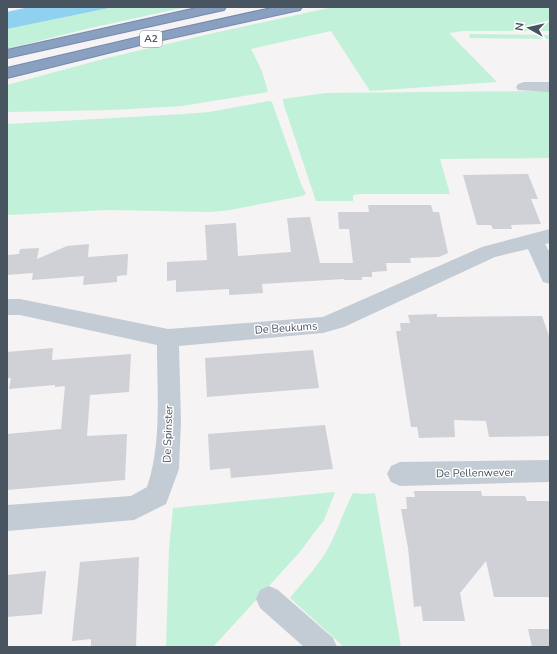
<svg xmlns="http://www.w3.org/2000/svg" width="557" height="654" viewBox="0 0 557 654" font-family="'Nunito Sans',sans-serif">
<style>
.green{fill:#c2f1d9}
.water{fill:#8fd1ef}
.building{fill:#cfd1d7}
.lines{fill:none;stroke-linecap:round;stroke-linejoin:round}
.motorway-casing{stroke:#758aad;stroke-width:2}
.pedestrian{fill:#c3cbd4;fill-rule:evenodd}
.minor{fill:#c3cbd4;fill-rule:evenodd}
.motorway{fill:#8aa0c1;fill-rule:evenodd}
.labels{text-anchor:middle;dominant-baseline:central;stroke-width:3;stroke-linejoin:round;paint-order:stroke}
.shield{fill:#fff;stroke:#808790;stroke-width:1}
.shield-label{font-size:10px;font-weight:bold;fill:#495461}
.street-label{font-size:11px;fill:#495461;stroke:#fff}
</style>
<rect width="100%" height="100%" fill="#f5f3f3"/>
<g class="green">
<path d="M114 7H186L86 29 7 49V29Z"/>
<path d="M333 7H550V31H463L449 33 497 82 370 91 331 31 251 49 262 71 268 92 182 106 112 110 7 112V85L107 58 214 33Z"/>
<path d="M470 34 550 35V39L469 38Z"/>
<path d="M550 91V158L440 159 450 194H360L353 195V201H316L283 102V99L325 93Z"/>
<path d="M269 101 272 102 301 184 306 194 302 196 230 210 211 212 107 210 7 215V124L185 114 209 112Z"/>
<path d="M335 492 324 520 299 553 213 647H166L169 549 173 508Z"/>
<path d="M353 493 365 494 375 493 401 647H344L290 598C302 583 316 568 326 552 337 533 343 512 353 493Z"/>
</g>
<path class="water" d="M29 7H114L7 29V12Z"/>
<g class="building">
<path d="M528 174 538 199H531L541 224 511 225 512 229H493L491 225H477L463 175Z"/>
<path d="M368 205H431L433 212H439L448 253 439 257 410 258 411 263H386L387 271 372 272V277H362V280H344V279L262 284 263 293 229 295V289L176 292V280L167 281V262L207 260 205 225 236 223 238 256 291 252 287 218 310 217 320 263H353L349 229H339L338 212H369Z"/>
<path d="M89 244 88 257 128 254 127 275 117 276V282L83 285 84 276 32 280 33 273 7 275V255L19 254 20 249 39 248 37 259 67 246Z"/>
<path d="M437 314V317L542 316 550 339V436L489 437 486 421 454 420 455 437 419 438 417 427H411L396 331H401L400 323H410L408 315Z"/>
<path d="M53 348 52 360 131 354 129 392 90 395 87 436 127 434 125 480 7 490V434L61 429 65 386 55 387V385L9 389 11 378H7V352Z"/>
<path d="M313 350 319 388 207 397 205 358Z"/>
<path d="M325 425 333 469 231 478 230 468 210 470 208 434Z"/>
<path d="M414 491H481L482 496H525L527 501H550V597H494L486 561 460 593 465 621H423L421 606 414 607 408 548 401 509H407L406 497H415Z"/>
<path d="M139 557 136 647H91V639L72 641 80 562Z"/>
<path d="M46 571 42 614 7 617V575Z"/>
<path d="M528 629H550V647H532Z"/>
</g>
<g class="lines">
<defs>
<g id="motorway">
<path d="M201 7H226L224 10 219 11 7 58V50Z"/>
<path d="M276 7H302L300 10 295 11 144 44 7 78V68L144 36Z"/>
</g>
</defs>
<use href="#motorway" class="motorway-casing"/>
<path class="pedestrian" d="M269 586 278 590 333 638 337 647H304L260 608 256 599 260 590Z"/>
<g class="minor">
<path d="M524 82H550V92L518 90 516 87 518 84Z"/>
<path d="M550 229V243L545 244 550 253V284L543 282 528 249 495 257 344 327 323 333 179 346 181 421 179 469 166 504 134 520 7 531V505L131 496 147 487C162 443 157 391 157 345L20 315H7V299H20L168 329 323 317 482 247Z"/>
<path d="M550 460V482L400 486 391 482 387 474 391 466 400 462Z"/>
</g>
<use href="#motorway" class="motorway"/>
</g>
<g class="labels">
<rect class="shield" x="140" y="31" width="22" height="16" rx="3"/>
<g class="shield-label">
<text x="151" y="39">A2</text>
</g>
<g class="street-label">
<text transform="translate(286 328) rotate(-4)">De Beukums</text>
<text transform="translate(168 434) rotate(-88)">De Spinster</text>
<text transform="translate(475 473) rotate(-1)">De Pellenwever</text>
</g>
</g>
<rect width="557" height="654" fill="none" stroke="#495461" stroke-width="16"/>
<g transform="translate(529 28) rotate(278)" stroke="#ffffff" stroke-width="3" paint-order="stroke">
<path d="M0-3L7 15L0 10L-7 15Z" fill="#495461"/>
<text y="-6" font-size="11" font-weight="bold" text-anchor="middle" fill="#495461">N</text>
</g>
</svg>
